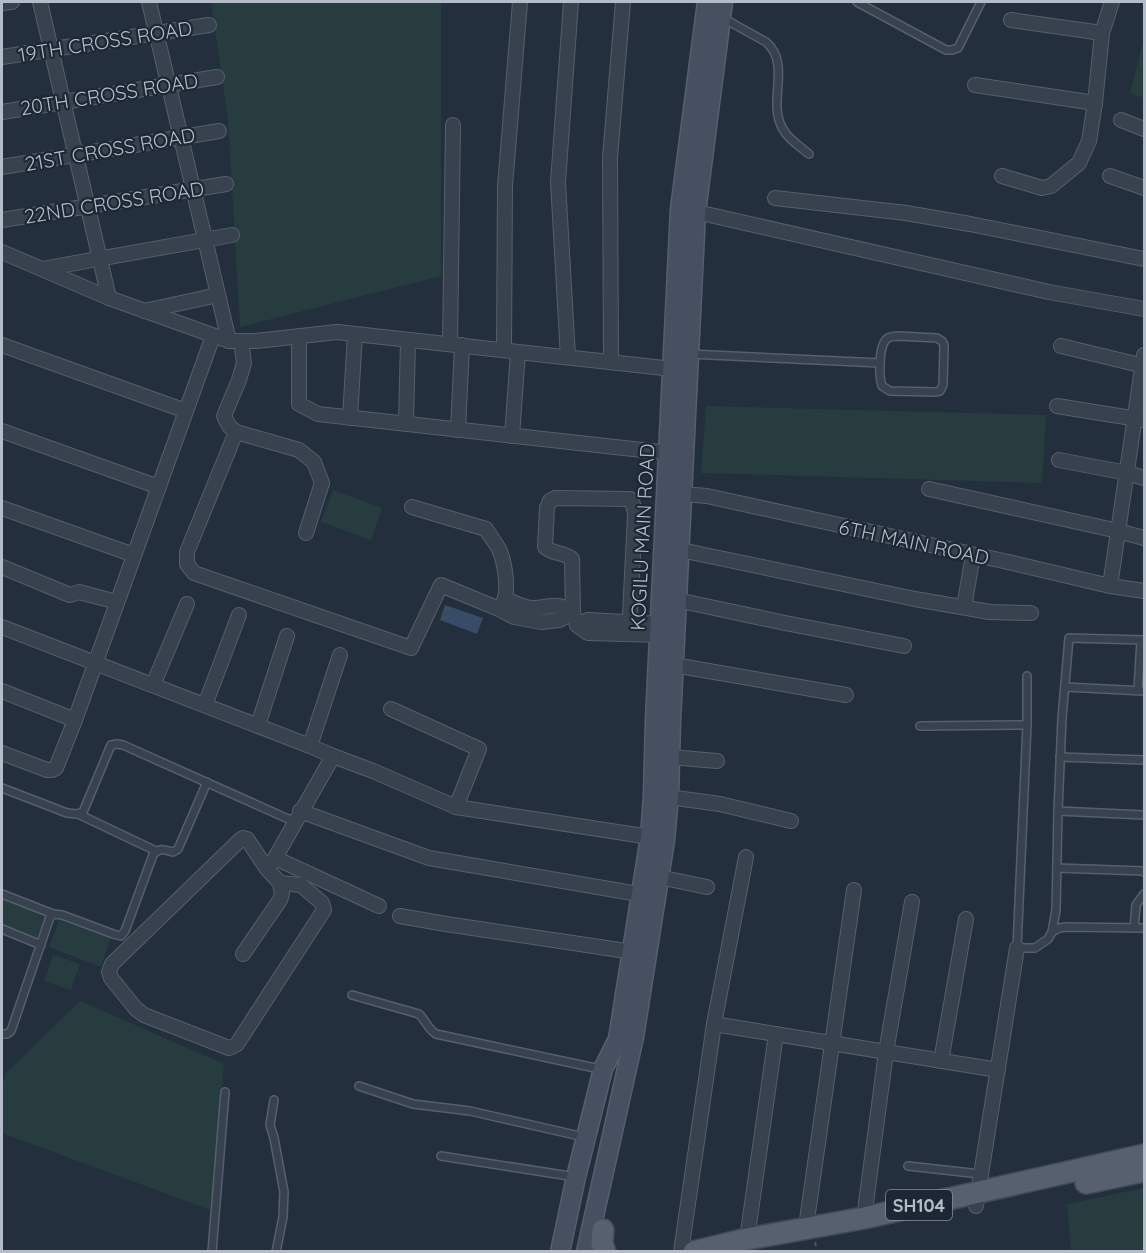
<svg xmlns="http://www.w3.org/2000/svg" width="1146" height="1253" viewBox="0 0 1146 1253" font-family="Quicksand,sans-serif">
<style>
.green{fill:#263c3f}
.water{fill:#394c67}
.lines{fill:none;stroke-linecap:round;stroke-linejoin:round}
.lane-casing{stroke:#565f6c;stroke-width:10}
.street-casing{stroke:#565f6c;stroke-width:16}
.secondary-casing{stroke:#565f6c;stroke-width:21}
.primary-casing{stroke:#414a57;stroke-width:24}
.path{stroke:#44595c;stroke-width:2;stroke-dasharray:4.5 4.5;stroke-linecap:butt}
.lane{stroke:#38414e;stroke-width:7}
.street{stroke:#38414e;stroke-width:14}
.secondary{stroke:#465061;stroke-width:18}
.primary{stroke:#56606e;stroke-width:21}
.labels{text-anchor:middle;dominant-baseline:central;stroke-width:4.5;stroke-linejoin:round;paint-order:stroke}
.shield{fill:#1d2633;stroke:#878f9c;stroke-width:1.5}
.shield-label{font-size:18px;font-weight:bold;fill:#b4bcc9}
.street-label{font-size:20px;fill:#b4bcc9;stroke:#1d2633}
</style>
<rect width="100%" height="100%" fill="#242f3e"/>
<g class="green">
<path d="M211 2H441V276L240 327 228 119Z"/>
<path d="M1144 38V98L1130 93Z"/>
<path d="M706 406 1046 415 1042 483 701 473Z"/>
<path d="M333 490 382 508 371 540 321 522Z"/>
<path d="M2 893 48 911 34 946 2 934Z"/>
<path d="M59 920 110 939 101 967 49 947Z"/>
<path d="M53 955 80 964 71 990 44 981Z"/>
<path d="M80 1001 224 1064 213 1211 2 1133V1088L6 1073Z"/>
<path d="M1144 1188V1251H1071L1067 1204Z"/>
</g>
<path class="water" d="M445 605 483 618 477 634 440 620Z"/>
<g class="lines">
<defs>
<g id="lane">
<path d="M857 2 946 50H952L958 48 981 2"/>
<path d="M723 18 766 42C790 62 770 98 780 123 785 137 798 145 809 154"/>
<path d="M898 336 937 338 942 341 944 345 943 385 940 391 935 392 890 391 882 386C879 377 878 344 888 338 890 337 895 336 898 336Z"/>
<path d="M689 354 880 363"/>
<path d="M1027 676V725L1017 948H1035L1048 939 1052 932 1056 910 1058 811 1062 718 1069 638 1144 640"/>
<path d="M1065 687 1144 691"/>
<path d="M1138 690 1141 640"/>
<path d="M920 726 1027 725"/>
<path d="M1060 757 1144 760"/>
<path d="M2 788 67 813 78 814 83 812 111 745 117 744 123 745 295 822"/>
<path d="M1058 811 1144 815"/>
<path d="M78 814 156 851"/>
<path d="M1057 868 1143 871 1144 872"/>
<path d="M2 894 53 914"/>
<path d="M1134 928 1136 905 1144 894"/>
<path d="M2 929 41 945"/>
<path d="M1052 932 1059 928 1067 927 1144 928"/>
<path d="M352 995 419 1014C426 1021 428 1029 436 1034L600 1069"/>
<path d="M2 1034H7L11 1031 50 917 53 914 62 915 113 934 121 936 125 931 153 855C159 847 165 850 173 852L178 849 207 782"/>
<path d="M359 1086 413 1104 470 1111 584 1137"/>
<path d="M274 1100 270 1125 274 1138 284 1192 283 1217 276 1252"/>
<path d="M441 1156 576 1177"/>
<path d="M908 1166 980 1174"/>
<path d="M212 1252 225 1092"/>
</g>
<g id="street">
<path d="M40 2 109 298"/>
<path d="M149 2 229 341"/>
<path d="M2 3 12 2"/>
<path d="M1011 20 1102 33"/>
<path d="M2 57 209 25"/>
<path d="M975 85 1095 103"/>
<path d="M2 112 217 77"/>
<path d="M1121 120 1144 129"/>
<path d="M2 167 219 131"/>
<path d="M1002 176 1042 188 1051 186 1079 163 1089 141 1095 103 1102 33 1112 2"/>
<path d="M1110 176 1144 188"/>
<path d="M775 198 906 213 970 224 1144 259"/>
<path d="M688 210 1049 292 1144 309"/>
<path d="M2 220 226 184"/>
<path d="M2 252 109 298 229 341H256L337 332 682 370"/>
<path d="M42 269 232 235"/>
<path d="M144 311 218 295"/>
<path d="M299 336V404L318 414 669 453"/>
<path d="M450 344 453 125"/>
<path d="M2 345 186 411"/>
<path d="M1061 346 1144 366"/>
<path d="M504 350 505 186 520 2"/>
<path d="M568 357 558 182 571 2"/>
<path d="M611 361 610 157 623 2"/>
<path d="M1057 406 1144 420"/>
<path d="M350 418 355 334"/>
<path d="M406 424 408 340"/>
<path d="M458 430 462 345"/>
<path d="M2 431 159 487"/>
<path d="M236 432 229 426 224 416 239 380 244 363 241 341"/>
<path d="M512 436 518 352"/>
<path d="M1059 460 1127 473 1144 478"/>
<path d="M929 489 1118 531 1144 538"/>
<path d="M683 494 707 496 1017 564 1110 586 1144 591"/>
<path d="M412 507 486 529C490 536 495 542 499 549 505 563 510 592 502 605"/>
<path d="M2 508 134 555"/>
<path d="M306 533 322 483 314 462 299 450 236 432 187 552V564L194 573 411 648 441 585 499 609 514 617 541 622 559 620 573 613C555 601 554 607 535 608 526 609 514 603 506 599"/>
<path d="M671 548 915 599 990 612 1031 613"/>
<path d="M2 567 70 595 79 592 117 602"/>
<path d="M1110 586 1144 355"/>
<path d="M677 600 785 623 904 646"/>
<path d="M964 607 973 555"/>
<path d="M577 625 588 620 661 624"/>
<path d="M2 627 310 746 333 756 373 771 456 807 650 837"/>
<path d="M629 634 635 515 633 504 630 499 555 498 550 501 547 508 545 547C552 554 564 552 572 559L573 613 577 625 588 633 660 635"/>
<path d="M674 665 846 695"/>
<path d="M153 685 187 604"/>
<path d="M2 691 75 720"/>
<path d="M205 705 239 615"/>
<path d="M391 709 479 749 456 807"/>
<path d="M258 725 287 636"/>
<path d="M310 746 340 655"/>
<path d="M2 753 47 770H52L56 768 75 720 213 336"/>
<path d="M670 757 717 761"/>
<path d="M661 796 720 804 791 821"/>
<path d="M300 811 429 858 650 896"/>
<path d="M275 858 379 906"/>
<path d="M267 869 247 839 243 838 239 841 112 964 109 972 111 978 136 1009 144 1015 229 1048 232 1047 237 1044 324 910 322 903 301 885 280 883 267 869 275 858 333 756"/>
<path d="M659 877 707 887"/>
<path d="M400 916 446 924 633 952"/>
<path d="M243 954 280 900 282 894 280 883"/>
<path d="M714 1024 998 1070"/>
<path d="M941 1061 966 919"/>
<path d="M976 1206 1017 948"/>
<path d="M864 1218 886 1052 912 902"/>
<path d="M806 1227 854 890"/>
<path d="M747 1239 776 1034"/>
<path d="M681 1252 714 1024 746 857"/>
</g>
<g id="secondary">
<path d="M560 1252 576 1177 603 1069 618 1039 650 837 653 796 655 720 680 209 707 2"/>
<path d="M586 1252 634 1037 665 840 669 796 671 721 696 212 723 2"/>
</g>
<g id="primary">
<path d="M1086 1183 1144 1171"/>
<path d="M603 1230 602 1243 605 1252"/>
<path d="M694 1252 747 1239 864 1218 1144 1155"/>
</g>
</defs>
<use href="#lane" class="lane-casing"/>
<use href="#street" class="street-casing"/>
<use href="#secondary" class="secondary-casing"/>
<use href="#primary" class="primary-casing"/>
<path class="path" d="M815 1242 817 1252"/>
<use href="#lane" class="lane"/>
<use href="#street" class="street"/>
<use href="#secondary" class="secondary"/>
<use href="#primary" class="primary"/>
</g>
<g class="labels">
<rect class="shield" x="886" y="1190" width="66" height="30" rx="4.5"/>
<g class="shield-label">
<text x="919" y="1205">SH104</text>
</g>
<g class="street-label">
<text transform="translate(105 41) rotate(-9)">19TH CROSS ROAD</text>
<text transform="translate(109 94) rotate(-9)">20TH CROSS ROAD</text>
<text transform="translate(110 149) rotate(-10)">21ST CROSS ROAD</text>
<text transform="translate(114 202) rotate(-9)">22ND CROSS ROAD</text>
<text transform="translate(642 537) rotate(-87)">KOGILU MAIN ROAD</text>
<text transform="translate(914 542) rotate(12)">6TH MAIN ROAD</text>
</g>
</g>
<rect width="1146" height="1253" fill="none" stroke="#b4bcc9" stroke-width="6"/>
</svg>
